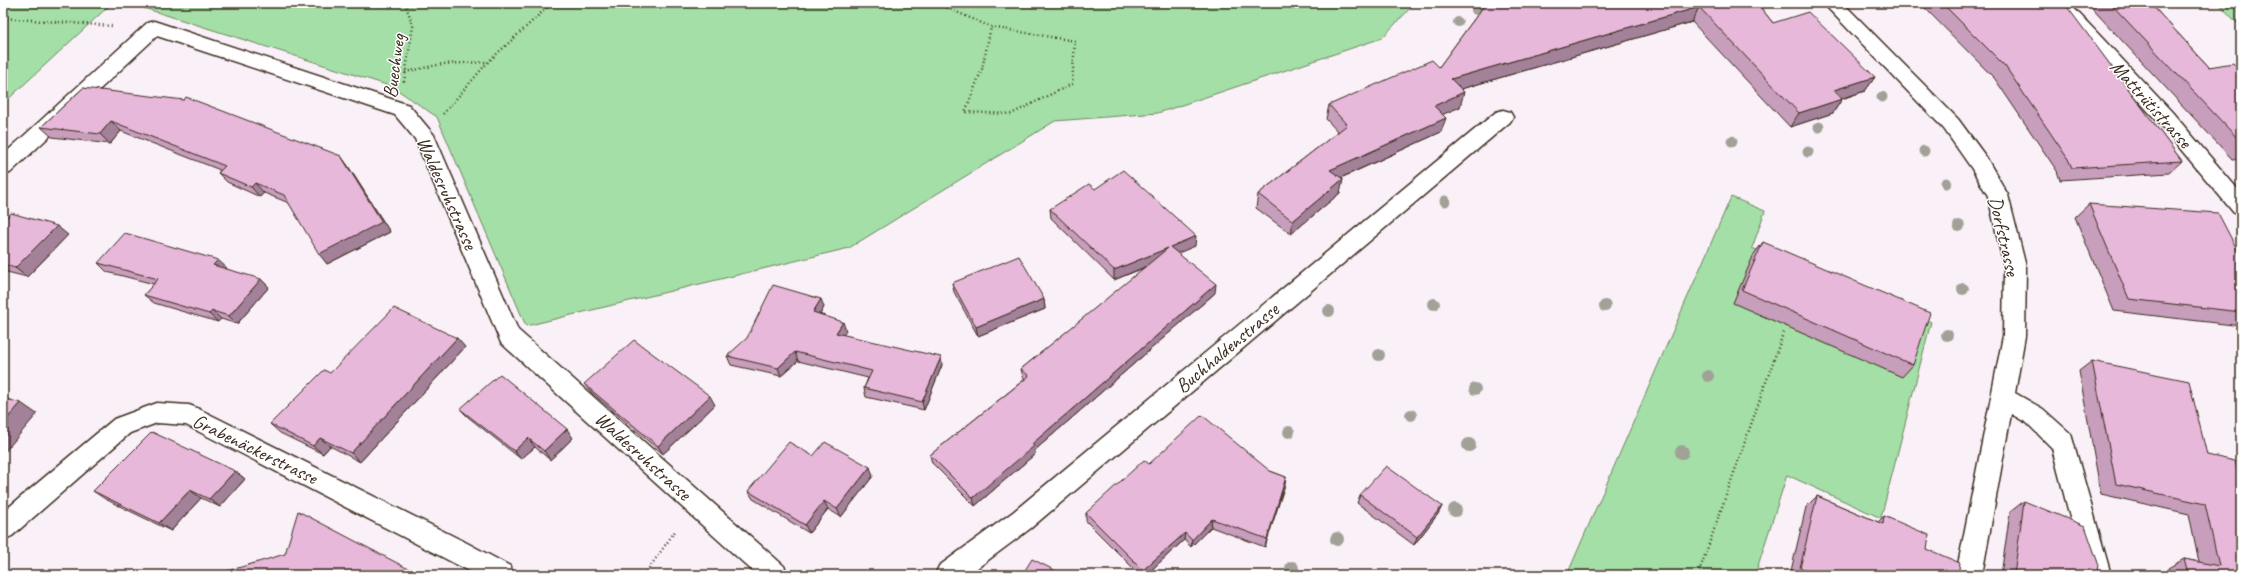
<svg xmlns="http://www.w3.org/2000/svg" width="2244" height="578" viewBox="0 0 2244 578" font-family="Caveat,sans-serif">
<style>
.green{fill:#a3dfa6;stroke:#6f8462}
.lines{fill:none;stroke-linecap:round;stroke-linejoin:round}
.street-casing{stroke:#3b2a1e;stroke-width:3}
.path{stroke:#3b2a1e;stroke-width:2.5;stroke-dasharray:1 3;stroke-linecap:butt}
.street{fill:#fff;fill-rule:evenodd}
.tree{fill:#a2a197}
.wall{fill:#c79ebb;stroke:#3b2a1e}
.shaded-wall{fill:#a28199;stroke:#3b2a1e}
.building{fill:#e7b8da;stroke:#3b2a1e}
.labels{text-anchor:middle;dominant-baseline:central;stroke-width:3;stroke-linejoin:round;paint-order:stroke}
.street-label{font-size:20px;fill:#3b2a1e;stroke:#fff}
</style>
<rect width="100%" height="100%" fill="#faf1f8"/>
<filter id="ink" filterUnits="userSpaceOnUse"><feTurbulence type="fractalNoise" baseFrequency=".025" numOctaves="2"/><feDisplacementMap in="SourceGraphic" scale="8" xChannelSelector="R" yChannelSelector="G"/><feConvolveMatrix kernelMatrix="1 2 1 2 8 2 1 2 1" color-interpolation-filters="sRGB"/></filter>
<g filter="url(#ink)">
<g class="green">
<path d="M3 3H112L3 104Z"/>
<path d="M128 3H1415L1382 38 1158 113 1055 121 849 248 526 326 437 117 393 87Z"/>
<path d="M2218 3H2241V27Z"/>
<path d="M1731 197 1765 211 1752 248 1931 322 1881 518 1787 475 1755 575H1567Z"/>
</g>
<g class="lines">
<defs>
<g id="street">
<path d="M1823 3H1843L1958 119 1986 157 2008 195 2026 267 2025 336 2015 393 2043 409 2071 434 2111 575H2085L2052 448 2027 423 2011 414 1982 575H1956L2003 336 2004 267 1988 196 1972 169 1944 129Z"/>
<path d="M2049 3H2069L2172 112 2241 193V215L2234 213 2158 122Z"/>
<path d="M154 21 409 105 434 135 518 330 784 566 788 575H757L501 343 415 139 395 115 157 36 10 173 3 175V155L147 23Z"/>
<path d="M1503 110 1510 112 1513 117 1510 122 1031 528 968 575H935L939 566 1013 512 1496 112Z"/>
<path d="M157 403 189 405 197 408 467 543 510 566 514 575H477L186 425 157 423 130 433 12 536 3 540V512L114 419Z"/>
</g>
</defs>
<use href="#street" class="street-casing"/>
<g class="path">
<path d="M936 3 991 27"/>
<path d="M3 18 112 26"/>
<path d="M991 27 1075 41 1072 84 1011 114 965 112 982 69Z"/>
<path d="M405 72 442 64 487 62"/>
<path d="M404 82 413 26 405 3"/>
<path d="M443 114 488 62 552 3"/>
<path d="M644 575 676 530"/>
<path d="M1698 575 1784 331"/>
</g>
<use href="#street" class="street"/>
</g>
<g class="tree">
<circle cx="1476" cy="10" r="5"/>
<circle cx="1458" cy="22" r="5"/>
<circle cx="1882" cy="97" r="5.5"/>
<circle cx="1819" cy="127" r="5.5"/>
<circle cx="1732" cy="141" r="5.5"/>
<circle cx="1924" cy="151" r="5.5"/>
<circle cx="1808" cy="152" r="5.5"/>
<circle cx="1946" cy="183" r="5.5"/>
<circle cx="1445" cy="201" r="5.5"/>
<circle cx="1959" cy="226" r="6"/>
<circle cx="1963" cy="289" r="6"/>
<circle cx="1434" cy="304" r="6"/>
<circle cx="1605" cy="306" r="6"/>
<circle cx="1329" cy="311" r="6"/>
<circle cx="1947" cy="335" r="6"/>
<circle cx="1379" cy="355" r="6"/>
<circle cx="1708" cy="376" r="6"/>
<circle cx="1475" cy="389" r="6"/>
<circle cx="1411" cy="415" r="6"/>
<circle cx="1289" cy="432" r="6"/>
<circle cx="1469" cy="445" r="7"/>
<circle cx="1682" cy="452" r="7"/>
<circle cx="1455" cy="510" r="7"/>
<circle cx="1337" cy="539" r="7"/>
<circle cx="1292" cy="568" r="7"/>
</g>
<g class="wall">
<path d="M1486 3H1757L1773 23 1875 77 1865 91 1842 99 1833 113 1790 127 1692 22 1461 89 1460 107 1442 114 1441 132 1341 178 1343 179 1340 193 1291 234 1256 208 1258 194 1338 132 1326 119 1329 105 1439 67Z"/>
<path d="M1920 3H2069L2071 5 2068 9 2182 161 2169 173 2060 180 2057 171 1995 79Z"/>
<path d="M2071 3H2079L2075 7Z"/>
<path d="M2087 3H2150L2209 67 2241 71V158L2232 159Z"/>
<path d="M83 88 341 156 348 166 390 232 327 264 289 203 264 193 260 197 227 182 218 173 220 170 121 131 110 144 52 137 41 127Z"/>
<path d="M1095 189 1195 246 1177 253 1215 293 1034 451 1035 454 975 506 932 463 930 455 1025 379 1023 377 1021 369 1146 267 1114 280 1051 218 1050 209Z"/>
<path d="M2089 204 2241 257V326L2114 311 2075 217Z"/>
<path d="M3 221 68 235 27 277 3 271Z"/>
<path d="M1763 242 1913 365 1902 377 1733 303 1754 254Z"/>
<path d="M98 263 227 268 226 269 269 287 237 324 221 319 218 322 154 303 144 295 154 284 107 272Z"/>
<path d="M952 283 1044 299 1045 309 978 336 954 292Z"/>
<path d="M824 307 820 314 846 331 843 335 942 365 924 410 866 397 864 388 868 378 798 361 781 376 731 365 727 356Z"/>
<path d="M465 347 360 462 330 446 323 454 280 433 270 424 330 373Z"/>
<path d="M2092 361 2207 455 2241 575H2170L2168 568 2184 559 2199 562 2189 514 2101 494 2079 371Z"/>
<path d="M584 384 715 405 663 454 591 392Z"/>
<path d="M460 409 573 438 550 460 535 447 521 459 468 417Z"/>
<path d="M813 456 873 476 841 517 828 509 809 533 753 499 748 491Z"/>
<path d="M1149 464 1270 471 1286 477 1265 547 1211 527 1191 547 1184 540 1146 575H1140L1086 521V513Z"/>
<path d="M235 471 245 479 220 507 201 498 171 531 105 499 93 491Z"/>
<path d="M1360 495 1442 506 1438 514 1414 545 1357 503Z"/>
<path d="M1817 496 1878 522 1884 516 1927 549 1958 575H1790L1806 507Z"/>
<path d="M2024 501 2097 575H2001L2010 512Z"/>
</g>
<g class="shaded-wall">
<path d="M1699 7 1692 22 1447 93 1451 79Z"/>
<path d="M1875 77 1865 91 1824 104 1834 90Z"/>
<path d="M1464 92 1460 107 1430 120 1434 106Z"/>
<path d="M1842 99 1833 113 1790 127 1799 113Z"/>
<path d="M1446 118 1441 132 1327 184 1330 170Z"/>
<path d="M111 121 121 131 110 144 100 134Z"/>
<path d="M341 156 348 166 390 232 327 264 319 254Z"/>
<path d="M1343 179 1340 193 1291 234 1293 221Z"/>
<path d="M255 183 264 193 260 197 251 187Z"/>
<path d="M57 226 68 235 27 277 15 268Z"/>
<path d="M1196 236 1195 246 1169 257 1170 247Z"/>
<path d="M1168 248V257L1114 280V270Z"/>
<path d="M218 260 227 268 222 274 213 265Z"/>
<path d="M261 279 269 287 237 324 229 316Z"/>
<path d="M1216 284 1215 293 1034 451 1035 454 975 506 973 498 1032 444Z"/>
<path d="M821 299 824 307 817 320 813 312Z"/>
<path d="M1044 299 1045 309 978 336 976 327Z"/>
<path d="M212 311 221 319 218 322 209 314Z"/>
<path d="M843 322 846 331 839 341 836 333Z"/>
<path d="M457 338 465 347 360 462 351 453Z"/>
<path d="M795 352 798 361 781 376 778 368Z"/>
<path d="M941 357 942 365 924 410 922 402Z"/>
<path d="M710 396 715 405 663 454 658 446Z"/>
<path d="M21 403 37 414 3 454V423Z"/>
<path d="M567 429 573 438 550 460 544 451Z"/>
<path d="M320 438 330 446 323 454 313 446Z"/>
<path d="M528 438 535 447 521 459 514 451Z"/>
<path d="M870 467 873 476 841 517 837 509Z"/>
<path d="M235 471 245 479 220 507 209 499Z"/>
<path d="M1286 477 1285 485 1265 547 1267 539Z"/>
<path d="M190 490 201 498 171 531 159 523Z"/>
<path d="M824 501 828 509 809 533 805 525Z"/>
<path d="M1442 506 1438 514 1414 545 1417 537Z"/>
<path d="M1212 519 1211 527 1191 547 1192 540Z"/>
<path d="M1185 533 1184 540 1146 575H1143V570Z"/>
</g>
<g class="building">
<path d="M1486 3H1757L1773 23 1808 12 1875 77 1834 90 1842 99 1799 113 1699 7 1451 79 1464 92 1434 106 1446 118 1330 170 1343 179 1293 221 1258 194 1347 125 1329 105 1432 60 1439 67Z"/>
<path d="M1942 3H2069L2071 5 2068 8 2182 161 2072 168 2068 159 2005 66Z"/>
<path d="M2110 3H2150L2209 67 2233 63 2241 71V142Z"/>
<path d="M83 88 184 100 186 97 341 156 382 222 319 254 284 195 255 183 251 187 218 173 225 166 111 121 100 134 41 127Z"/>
<path d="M1123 170 1196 236 1170 247 1216 284 1032 444 1034 446 973 498 930 455 1029 376 1021 369 1168 248 1114 270 1050 209 1089 184 1095 189Z"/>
<path d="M2089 204 2218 213 2241 257V312L2129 299Z"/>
<path d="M11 213 57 226 15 268 3 264V221Z"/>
<path d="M125 233 218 260 213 265 261 279 229 316 212 311 209 314 144 295 158 279 98 263Z"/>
<path d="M1763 242 1930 313 1913 365 1742 290Z"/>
<path d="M1019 256 1044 299 976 327 952 283Z"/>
<path d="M773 285 821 299 813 312 843 322 836 333 941 357 922 402 864 388 872 371 795 352 778 368 727 356 747 338Z"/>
<path d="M394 308 457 338 351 453 320 438 313 446 270 424 324 370 330 373Z"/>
<path d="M634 340 710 396 658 446 584 384Z"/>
<path d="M2092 361 2189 381 2207 455 2235 461 2241 486V575H2188L2184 559 2219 566 2205 504 2116 484Z"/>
<path d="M500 374 567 429 544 451 528 438 514 451 460 409Z"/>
<path d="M3 398 21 403 3 423Z"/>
<path d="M1202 415 1270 471 1286 477 1267 539 1212 519 1192 540 1185 533 1143 570 1086 513 1144 460 1149 464Z"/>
<path d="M152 432 235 471 209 499 190 490 159 523 93 491Z"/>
<path d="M789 442 813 456 825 442 870 467 837 509 824 501 805 525 748 491Z"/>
<path d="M1386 466 1442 506 1417 537 1360 495Z"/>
<path d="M1817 496 1883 524 1884 516 1929 535 1927 549 1960 563 1958 575H1815L1800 568Z"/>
<path d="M2024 501 2085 526 2098 563 2097 575H2014Z"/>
<path d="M298 511 420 575H221V573L285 554Z"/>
<path d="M1032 559 1064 575H1022Z"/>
</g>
</g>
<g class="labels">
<g class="street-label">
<text transform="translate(394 66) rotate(-82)">Buechweg</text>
<text transform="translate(2151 104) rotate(48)">Mattrütistrasse</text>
<text transform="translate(447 193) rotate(66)">Waldesruhstrasse</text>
<text transform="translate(2004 236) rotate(77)">Dorfstrasse</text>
<text transform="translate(1227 348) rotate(-40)">Buchhaldenstrasse</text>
<text transform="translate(255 449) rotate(26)">Grabenäckerstrasse</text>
<text transform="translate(643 456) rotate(42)">Waldesruhstrasse</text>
</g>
</g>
<rect width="2244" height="578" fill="none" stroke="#fff" stroke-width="16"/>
<rect x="8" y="8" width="2228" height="562" fill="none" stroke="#3b2a1e" stroke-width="1.5" filter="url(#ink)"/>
</svg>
